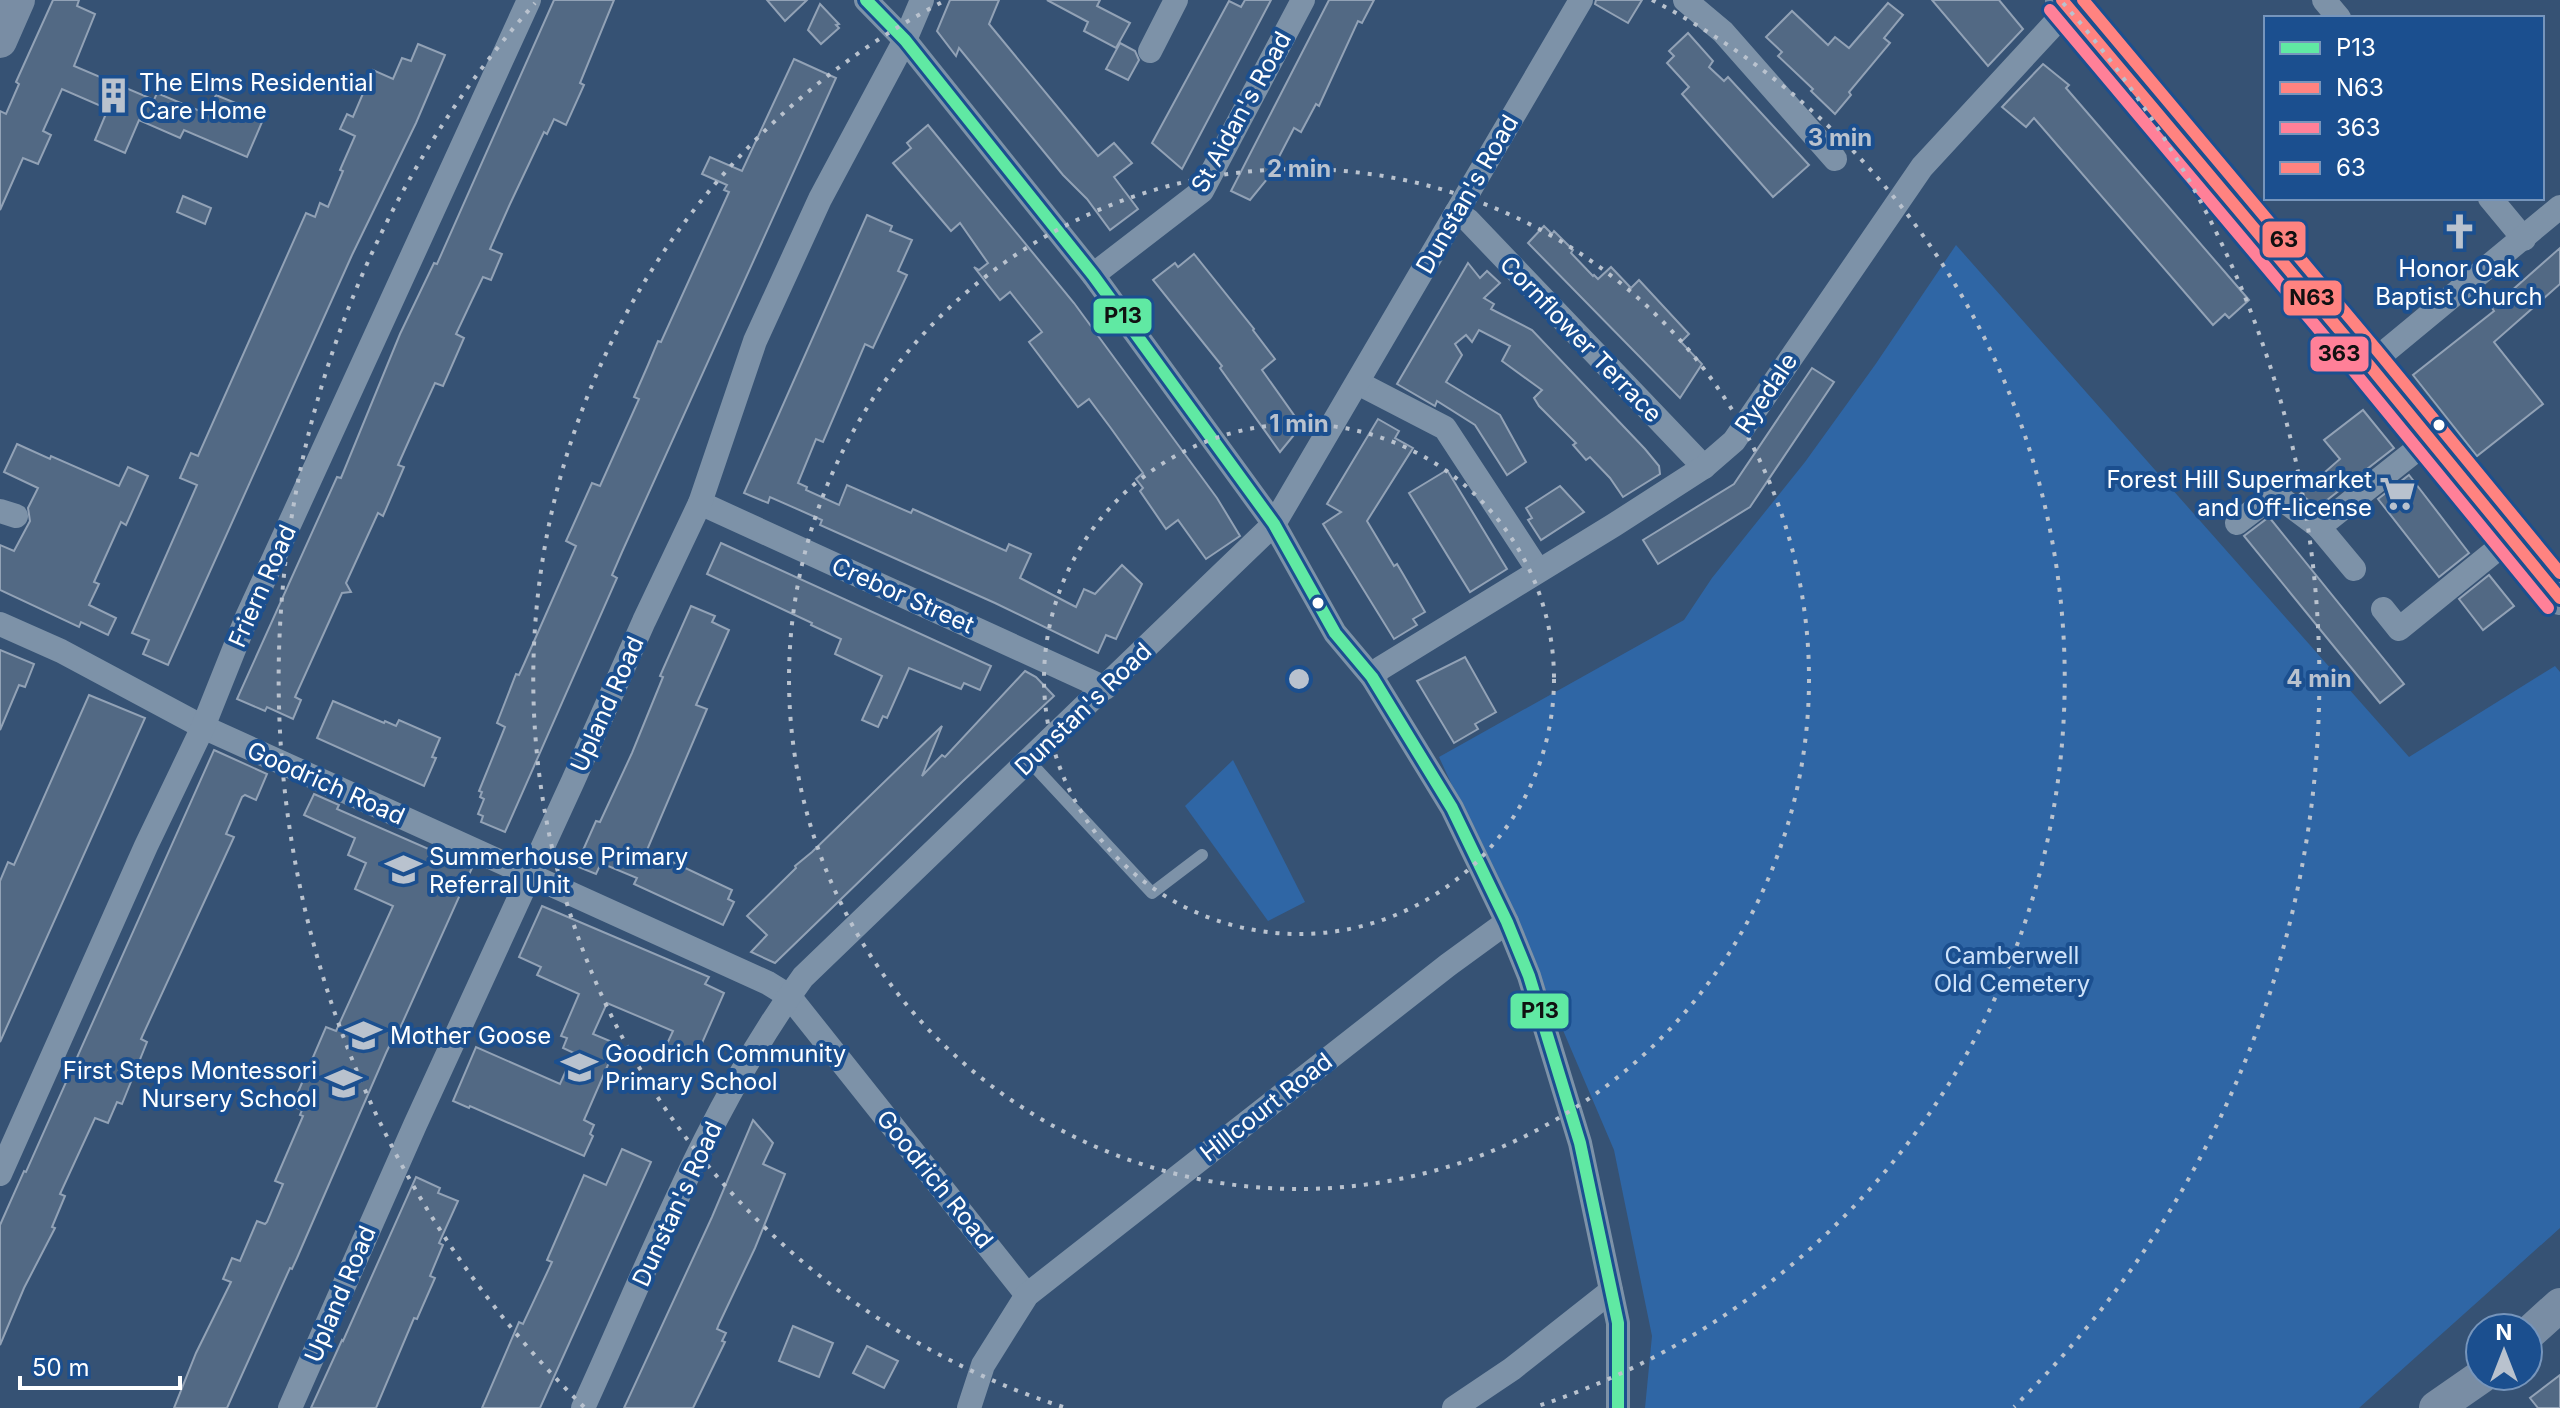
<svg xmlns="http://www.w3.org/2000/svg" width="2560" height="1408" viewBox="0 0 2560 1408" font-family="Inter,sans-serif">
<style>
.green{fill:#2f66a5}
.building{fill:#526984;stroke:#92a2b6;stroke-width:2}
.lines{fill:none;stroke-linecap:round;stroke-linejoin:round}
.lane{stroke:#7d92a8;stroke-width:12}
.street{stroke:#7d92a8;stroke-width:24}
.secondary{stroke:#798da4;stroke-width:34}
.bus-1-casing{stroke:#1b4f8f;stroke-width:18}
.bus-2-casing{stroke:#1b4f8f;stroke-width:18}
.bus-3-casing{stroke:#1b4f8f;stroke-width:18}
.bus-4-casing{stroke:#1b4f8f;stroke-width:18}
.bus-1{stroke:#60e9a3;stroke-width:12}
.bus-2{stroke:#ff8380;stroke-width:12}
.bus-3{stroke:#ff8098;stroke-width:12}
.bus-4{stroke:#ff8380;stroke-width:12}
.ring{fill:none;stroke:#b9c2ce;stroke-width:4;stroke-dasharray:4 8}
.bus-dot{fill:#fff;stroke:#1b4f8f;stroke-width:3}
.labels{text-anchor:middle;dominant-baseline:central;stroke-width:8;stroke-linejoin:round;paint-order:stroke}
.poi-label{font-size:24px;fill:#fff;stroke:#1b4f8f;text-anchor:start}
.street-label{font-size:24px;fill:#fff;stroke:#1b4f8f}
.park-label{font-size:24px;fill:#cfe3fa;stroke:#1b4f8f}
.centre{fill:#b9c2ce;stroke:#1b4f8f;stroke-width:4}
.ring-label{font-size:24px;text-anchor:middle;font-weight:bold;fill:#b9c2ce;stroke:#1b4f8f;stroke-width:8;stroke-linejoin:round;paint-order:stroke}
.line-badge{stroke:#1b4f8f;stroke-width:3}
.pale-badge-label{font-size:22px;text-anchor:middle;font-weight:bold;fill:#111}
</style>
<rect width="100%" height="100%" fill="#365274"/>
<g class="green">
<path d="M1956 245 2409 757 2555 666 2560 672V1228L2359 1408H1645L1652 1336 1614 1150 1548 995 1439 757 1684 620 1712 578 1805 462 1875 365Z"/>
<path d="M1233 760 1305 902 1268 921 1185 806Z"/>
</g>
<g class="building">
<path d="M53 0H79L77 6 95 14 74 66 154 100 157 93 207 114 216 95 265 115 247 157 184 130 180 138 139 120 125 153 95 140 108 109 62 89 43 131 51 135 38 164 23 158 0 210V111L6 114 19 84 16 82Z"/>
<path d="M554 0H614L580 83 584 85 566 125 554 119 547 134 544 132 510 204 490 249 502 254 491 280 483 277 472 300 456 334 464 338 443 386 435 383 419 418 398 465 404 467 383 516 378 513 346 583 351 592 342 593 295 697 301 700 293 719 267 707 265 711 237 699 337 477 341 478 400 334 434 263 437 264Z"/>
<path d="M767 0H807L785 21Z"/>
<path d="M950 0H999L989 24 1098 156 1114 143 1132 163 1114 177 1138 209 1110 230 1087 199 1063 175 959 48 956 56 937 31Z"/>
<path d="M1047 0H1100L1097 6 1130 23 1116 48 1084 31 1088 22Z"/>
<path d="M1245 0H1271L1182 169 1152 143 1229 1 1241 7Z"/>
<path d="M1329 0H1374L1362 23 1358 21 1319 106 1316 104 1301 132 1294 128 1268 178 1250 200 1231 191Z"/>
<path d="M1596 0H1642L1628 23 1595 4Z"/>
<path d="M1932 0H1999L2023 29 1988 66Z"/>
<path d="M1888 3 1903 15 1884 38 1890 43 1849 92 1851 95 1835 114 1811 91 1813 89 1778 56 1782 52 1766 37 1792 11 1828 45 1835 37 1849 48Z"/>
<path d="M820 4 839 24 836 25 839 28 821 44 808 30Z"/>
<path d="M1688 33 1713 61 1709 67 1724 81 1728 77 1809 165 1773 197 1682 94 1689 87 1667 63 1674 56 1669 51Z"/>
<path d="M1120 43 1135 51 1139 60 1128 80 1106 69Z"/>
<path d="M418 44 445 55 416 123 352 255 168 665 143 654 149 640 132 633 197 485 180 478 191 453 198 456 306 213 315 217 320 203 328 207 343 171 340 170 355 136 340 129 347 114 353 117 373 70 393 79 402 58 411 61Z"/>
<path d="M794 59 836 78 622 552 612 575 617 578 505 832 481 822 483 816 478 814 484 799 480 797 482 792 479 791 505 727 497 723 516 674 519 675 524 664 576 546 566 541 571 530 592 483 600 486 639 399 634 397 648 365 658 341 661 342 729 192 724 190 727 185 702 174 710 157 742 171Z"/>
<path d="M2043 64 2069 85 2066 88 2249 300 2229 318 2225 314 2213 325 2034 118 2026 127 2002 107Z"/>
<path d="M928 125 1074 303 1217 498 1240 536 1206 559 1178 520 1166 529 1140 491 1143 488 1136 479 1143 473 1110 427 1089 399 1078 407 1029 342 1042 332 1010 292 1000 300 974 267 979 270 988 263 960 223 951 231 893 163 911 148 907 143Z"/>
<path d="M183 196 211 208 205 224 177 212Z"/>
<path d="M867 215 892 226 890 231 912 240 898 271 907 275 873 348 865 344 823 442 816 439 798 483 807 487 806 490 839 505 847 485 911 513 913 509 1006 551 1009 544 1031 554 1020 578 1076 607 1084 589 1095 594 1122 565 1142 584 1116 639 1106 635 1098 653 995 603 820 525 822 520 770 497 768 503 744 493Z"/>
<path d="M1544 226 1552 234 1554 231 1573 250 1571 253 1593 276 1594 275 1598 279 1611 267 1631 288 1639 280 1689 334 1681 342 1702 364 1680 398 1528 243Z"/>
<path d="M2560 248V284L2494 342 2543 404 2477 456 2413 375 2494 311 2492 308Z"/>
<path d="M1194 254 1254 329 1253 330 1275 359 1262 370 1296 418 1292 422 1298 430 1280 452 1220 368 1222 366 1153 280 1175 263 1178 267Z"/>
<path d="M1468 263 1480 278 1487 271 1500 283 1484 298 1494 304 1491 309 1532 330 1645 449 1659 466 1660 474 1623 497 1610 478 1590 457 1586 460 1573 445 1576 443 1539 406 1534 398 1542 390 1502 361 1510 346 1479 330 1472 342 1466 335 1455 344 1462 355 1446 382 1500 415 1526 462 1507 475 1475 425 1437 401 1435 406 1397 384Z"/>
<path d="M1812 368 1834 382 1750 507 1658 564 1643 540 1734 484Z"/>
<path d="M2363 410 2394 448 2318 507 2300 494 2340 459 2324 440Z"/>
<path d="M1378 419 1399 431 1395 438 1413 448 1367 521 1394 566 1397 564 1403 574 1425 612 1413 619 1417 625 1394 639 1323 524 1341 512 1327 504Z"/>
<path d="M17 444 50 459 51 456 119 486 128 467 148 476 126 525 121 522 94 582 99 584 89 605 116 618 108 635 81 622 79 627 0 590V545L14 551 30 521 28 508 38 488 4 472Z"/>
<path d="M1447 470 1507 569 1470 592 1409 493Z"/>
<path d="M2409 475 2469 553 2439 577 2378 499Z"/>
<path d="M1560 486 1584 512 1541 540 1528 520 1532 518 1526 508Z"/>
<path d="M2269 517 2404 684 2380 703 2244 536Z"/>
<path d="M721 543 991 666 980 690 964 683 961 689 909 668 887 718 883 716 878 727 862 720 882 676 835 654 841 639 811 625 812 623 707 574Z"/>
<path d="M2489 575 2514 606 2483 630 2459 599Z"/>
<path d="M691 606 715 616 712 622 729 630 696 705 707 709 647 850 732 890 728 899 734 902 723 925 634 884 637 878 601 863 596 874 576 866 596 821 600 822 632 753 663 677 660 676Z"/>
<path d="M0 650 34 664 25 687 19 685 0 730Z"/>
<path d="M1465 657 1496 712 1475 724 1478 729 1454 743 1417 681Z"/>
<path d="M1025 671 1036 677 1054 696 963 781 775 963 751 952 767 935 747 916 796 868 795 866 812 852 942 726 922 776 942 755 945 757Z"/>
<path d="M89 695 145 718 0 1042V881L8 862 14 865Z"/>
<path d="M333 701 384 723 385 721 396 726 399 720 440 738 432 757 436 758 424 786 317 738Z"/>
<path d="M214 750 267 774 256 800 245 795 242 797 226 834 234 837 141 1039 147 1042 122 1104 117 1102 108 1123 95 1118 60 1194 65 1196 52 1227 55 1228 24 1288 0 1345V1225L24 1171 26 1172Z"/>
<path d="M314 794 339 805 337 809 472 868 396 1037 394 1036 386 1053 297 1258 292 1269 290 1268 227 1408H174L196 1353 231 1282 223 1279 232 1258 240 1261 257 1221 265 1224 267 1222 283 1184 275 1181 303 1116 300 1115 302 1110 292 1106 326 1027 336 1031 393 906 355 889 366 863 348 855 355 838 304 815Z"/>
<path d="M542 906 709 977 705 984 724 993 695 1059 666 1046 673 1031 607 1003 593 1034 617 1044 584 1120 594 1125 590 1134 593 1136 584 1156 470 1106 469 1108 453 1101 476 1047 560 1084 574 1053 563 1048 567 1038 561 1036 579 994 537 975 541 967 519 957Z"/>
<path d="M753 1120 773 1143 763 1164 785 1174 755 1248 719 1324 717 1329 726 1333 722 1341 725 1342 693 1408H624L712 1217Z"/>
<path d="M622 1149 651 1162 540 1408H482L519 1322 523 1324 552 1262 547 1260 584 1175 606 1185Z"/>
<path d="M416 1177 440 1188 438 1193 458 1201 439 1243 443 1245 430 1276 435 1278 417 1319 414 1318 376 1408H311L342 1340 343 1341Z"/>
<path d="M793 1326 833 1343 819 1377 779 1361Z"/>
<path d="M867 1346 898 1361 884 1388 853 1373Z"/>
<path d="M2560 1375V1408H2538L2530 1398Z"/>
</g>
<g class="lines">
<path class="lane" d="M1029 761 1152 893 1202 855"/>
<g class="street">
<path d="M866 0 905 40 1093 275 1274 524 1335 633 1372 677 1452 808 1507 922 1529 976 1580 1143 1618 1323V1408"/>
<path d="M1685 0 1723 32 1835 159"/>
<path d="M2324 0 2339 18"/>
<path d="M1150 51 1176 0"/>
<path d="M2490 198 2524 239"/>
<path d="M1456 213 1468 220 1704 467"/>
<path d="M1093 275 1202 191 1303 0"/>
<path d="M2369 365 2560 207"/>
<path d="M1358 383 1445 428 1538 570"/>
<path d="M700 503 1105 688"/>
<path d="M0 511 16 516"/>
<path d="M2237 523 2275 494 2319 527 2430 439"/>
<path d="M2319 527 2354 569"/>
<path d="M2383 609 2399 629 2511 538"/>
<path d="M0 624 61 651 203 727 768 983 789 996 1027 1295"/>
<path d="M1372 677 1381 668 1614 525 1704 467 1734 441 1922 167 2055 23 2070 9"/>
<path d="M0 1174 146 846 203 727 247 617 529 0"/>
<path d="M290 1408 415 1125 573 781 644 621 700 503 755 341 820 199 905 40 922 0"/>
<path d="M583 1408C650 1262 708 1107 803 977L1274 524 1581 0"/>
<path d="M969 1408 983 1365 1027 1295 1448 965 1507 922"/>
<path d="M1454 1408 1512 1369 1611 1291"/>
</g>
<g class="secondary">
<path d="M2062 0 2369 365 2560 598"/>
<path d="M0 41 18 0"/>
<path d="M2528 1334 2560 1305"/>
<path d="M2436 1408 2482 1376"/>
</g>
<defs>
<path id="bus-1" d="M866 0 905 40 1093 275 1274 524 1335 633 1372 677 1452 808 1507 922 1529 976 1580 1143 1618 1323V1408"/>
<path id="bus-2" d="M2062 0 2369 365 2560 598"/>
<path id="bus-3" d="M2050 10 2357 375 2548 608"/>
<path id="bus-4" d="M2083 0 2381 355 2560 573"/>
</defs>
<use href="#bus-1" class="bus-1-casing"/>
<use href="#bus-2" class="bus-2-casing"/>
<use href="#bus-3" class="bus-3-casing"/>
<use href="#bus-4" class="bus-4-casing"/>
<use href="#bus-1" class="bus-1"/>
<use href="#bus-2" class="bus-2"/>
<use href="#bus-3" class="bus-3"/>
<use href="#bus-4" class="bus-4"/>
</g>
<g class="ring">
<circle cx="1299" cy="679" r="255"/>
<circle cx="1299" cy="679" r="510"/>
<path d="M1063 1407A765 765 0 0 1 946 0M1652 0A765 765 0 0 1 1535 1407"/>
<path d="M584 1407A1020 1020 0 0 1 535 3M2063 3A1020 1020 0 0 1 2014 1407"/>
</g>
<defs>
<symbol id="building-bare" viewBox="-9 -9 18 18"><path d="M-4-6H4V6H1V3H-1V6H-4ZM-2.5-4.3h1.7v1.8h-1.7ZM.8-4.3h1.7v1.8H.8ZM-2.5-1h1.7V.8h-1.7ZM.8-1h1.7V.8H.8Z" fill="#b9c2ce" stroke="#1b4f8f" stroke-width="2.5" paint-order="stroke"/></symbol>
<symbol id="church-bare" viewBox="-9 -9 18 18"><path d="M-1.2-6h2.4v3.5h3.3v2.4h-3.3V6h-2.4V-.1h-3.3v-2.4h3.3Z" fill="#b9c2ce" stroke="#1b4f8f" stroke-width="2.5" paint-order="stroke"/></symbol>
<symbol id="supermarket-bare" viewBox="-9 -9 18 18"><path d="M-6-5.5h2.5l.6 2H6L4.5 2H-2.5L-4.4-4H-6ZM-1.5 3.2a1.3 1.3 0 1 0 .1 0ZM3 3.2a1.3 1.3 0 1 0 .1 0Z" fill="#b9c2ce" stroke="#1b4f8f" stroke-width="2.5" paint-order="stroke"/></symbol>
<symbol id="school-bare" viewBox="-9 -9 18 18"><path d="M0-5L7-2L0 1L-7-2ZM-4 1L0 2.5L4 1V4Q0 6-4 4Z" fill="#b9c2ce" stroke="#1b4f8f" stroke-width="2.5" paint-order="stroke"/></symbol>
</defs>
<g fill-rule="evenodd">
<use href="#building-bare" x="88" y="70" width="51" height="51"/>
<use href="#church-bare" x="2434" y="206" width="51" height="51"/>
<use href="#supermarket-bare" x="2372" y="468" width="51" height="51"/>
<use href="#school-bare" x="378" y="844" width="51" height="51"/>
<use href="#school-bare" x="338" y="1010" width="51" height="51"/>
<use href="#school-bare" x="554" y="1042" width="51" height="51"/>
<use href="#school-bare" x="318" y="1058" width="51" height="51"/>
</g>
<g class="bus-dot">
<circle cx="2439" cy="425" r="7"/>
<circle cx="1318" cy="603" r="7"/>
</g>
<g class="labels">
<g class="poi-label">
<text x="139" y="82">The Elms Residential<tspan x="139" dy="28">Care Home</tspan></text>
<text x="2459" y="268" text-anchor="middle">Honor Oak<tspan x="2459" dy="28">Baptist Church</tspan></text>
<text x="2372" y="479" text-anchor="end">Forest Hill Supermarket<tspan x="2372" dy="28">and Off-license</tspan></text>
<text x="429" y="856">Summerhouse Primary<tspan x="429" dy="28">Referral Unit</tspan></text>
<text x="390" y="1035">Mother Goose</text>
<text x="605" y="1053">Goodrich Community<tspan x="605" dy="28">Primary School</tspan></text>
<text x="317" y="1070" text-anchor="end">First Steps Montessori<tspan x="317" dy="28">Nursery School</tspan></text>
</g>
<g class="street-label">
<text transform="translate(1241 112) rotate(-61)">St Aidan's Road</text>
<text transform="translate(1467 194) rotate(-60)">Dunstan's Road</text>
<text transform="translate(1581 339) rotate(46)">Cornflower Terrace</text>
<text transform="translate(1766 393) rotate(-56)">Ryedale</text>
<text transform="translate(262 586) rotate(-66)">Friern Road</text>
<text transform="translate(903 595) rotate(24)">Crebor Street</text>
<text transform="translate(607 704) rotate(-66)">Upland Road</text>
<text transform="translate(1083 709) rotate(-44)">Dunstan's Road</text>
<text transform="translate(326 783) rotate(24)">Goodrich Road</text>
<text transform="translate(1266 1107) rotate(-38)">Hillcourt Road</text>
<text transform="translate(935 1179) rotate(51)">Goodrich Road</text>
<text transform="translate(677 1204) rotate(-65)">Dunstan's Road</text>
<text transform="translate(340 1294) rotate(-67)">Upland Road</text>
</g>
<g class="park-label">
<text x="2012" y="955">Camberwell<tspan x="2012" dy="28">Old Cemetery</tspan></text>
</g>
</g>
<circle cx="1299" cy="679" r="12" class="centre"/>
<g class="ring-label">
<text x="1840" y="146">3 min</text>
<text x="1299" y="177">2 min</text>
<text x="1299" y="432">1 min</text>
<text x="2319" y="687">4 min</text>
</g>
<g class="line-badge">
<rect x="2261" y="220" width="46" height="39" rx="8" fill="#ff8380"/>
<rect x="2282" y="279" width="61" height="38" rx="8" fill="#ff8380"/>
<rect x="1092" y="297" width="61" height="38" rx="8" fill="#60e9a3"/>
<rect x="2309" y="335" width="61" height="38" rx="8" fill="#ff8098"/>
<rect x="1509" y="992" width="61" height="38" rx="8" fill="#60e9a3"/>
</g>
<g class="pale-badge-label">
<text x="2284" y="247">63</text>
<text x="2312" y="305">N63</text>
<text x="1123" y="323">P13</text>
<text x="2339" y="361">363</text>
<text x="1540" y="1018">P13</text>
</g>
<rect x="2264" y="16" width="280" height="184" fill="#1b4f8f" stroke="#7695bc" stroke-width="2"/>
<rect x="2280" y="42" width="40" height="12" fill="#60e9a3" stroke="#7695bc" stroke-width="2"/>
<text x="2336" y="56" font-size="24" fill="#ffffff">P13</text>
<rect x="2280" y="82" width="40" height="12" fill="#ff8380" stroke="#7695bc" stroke-width="2"/>
<text x="2336" y="96" font-size="24" fill="#ffffff">N63</text>
<rect x="2280" y="122" width="40" height="12" fill="#ff8098" stroke="#7695bc" stroke-width="2"/>
<text x="2336" y="136" font-size="24" fill="#ffffff">363</text>
<rect x="2280" y="162" width="40" height="12" fill="#ff8380" stroke="#7695bc" stroke-width="2"/>
<text x="2336" y="176" font-size="24" fill="#ffffff">63</text>
<g transform="translate(2504 1352)"><circle r="38" fill="#1b4f8f" stroke="#7695bc" stroke-width="2"/>
<path d="M0-6L14 30L0 20L-14 30Z" fill="#b9c2ce"/>
<text y="-12" font-size="22" font-weight="bold" text-anchor="middle" fill="#ffffff">N</text>
</g>
<path d="M20 1376v12h160v-12" fill="none" stroke="#ffffff" stroke-width="4"/>
<text x="32" y="1376" font-size="24" fill="#ffffff" stroke="#1b4f8f" stroke-width="6" paint-order="stroke">50 m</text>
</svg>
